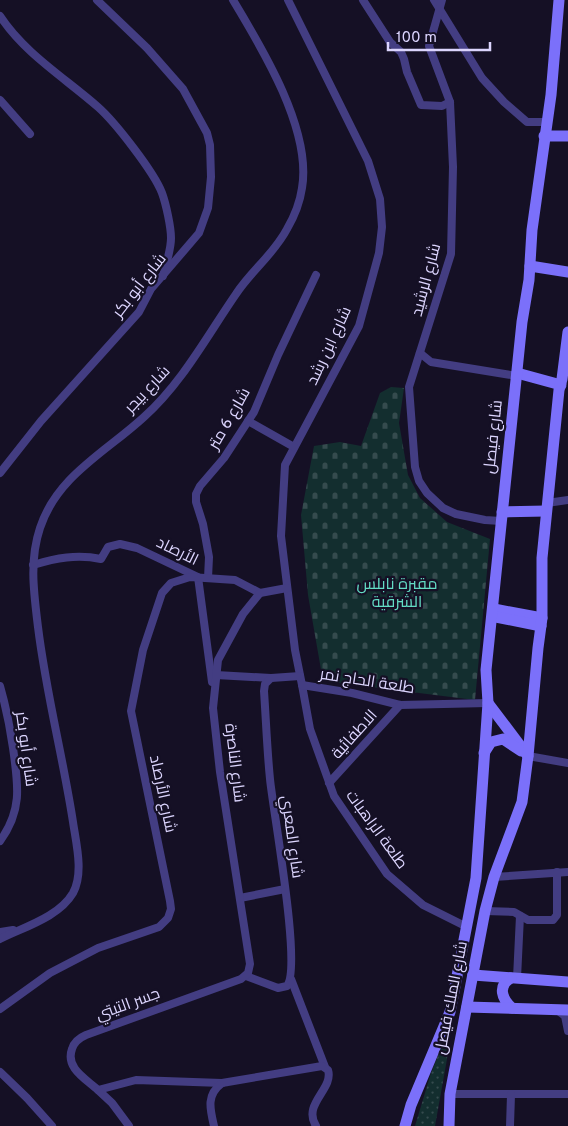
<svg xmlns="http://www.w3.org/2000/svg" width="568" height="1126" viewBox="0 0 568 1126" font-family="Overpass,Cairo,sans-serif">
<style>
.cemetery{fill:url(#cemetery-stones)}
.park{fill:url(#park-dots)}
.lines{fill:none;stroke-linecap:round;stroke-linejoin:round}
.street{stroke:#433d82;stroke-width:8}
.secondary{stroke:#7b70fa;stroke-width:11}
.labels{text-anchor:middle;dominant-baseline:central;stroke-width:4.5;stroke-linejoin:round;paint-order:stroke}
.street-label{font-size:16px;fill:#dcd5fe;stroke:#151025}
.park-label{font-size:16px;fill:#63dcc4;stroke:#151025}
</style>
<defs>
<pattern id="cemetery-stones" width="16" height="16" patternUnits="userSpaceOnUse" patternTransform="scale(1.25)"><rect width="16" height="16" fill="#132e2f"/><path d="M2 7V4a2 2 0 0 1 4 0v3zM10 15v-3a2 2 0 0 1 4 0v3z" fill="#354b4e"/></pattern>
<pattern id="park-dots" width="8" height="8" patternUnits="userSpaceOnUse" patternTransform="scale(1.25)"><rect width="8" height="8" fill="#132e2f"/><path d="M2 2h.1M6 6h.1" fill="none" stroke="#354b4e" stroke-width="1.8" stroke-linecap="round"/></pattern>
</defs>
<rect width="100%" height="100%" fill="#151025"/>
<path class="cemetery" d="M391 387 404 388 399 423 408 475 420 498 447 522 490 539 475 700 323 681 308 595 301 515 314 446 340 442 361 446 380 393Z"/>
<path class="park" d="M450 1026 447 1059 435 1126H415L431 1073Z"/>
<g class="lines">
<g class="street">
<path d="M288 0 368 161 380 199 382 227 379 253 359 326 285 465 281 536 295 650 302 685 310 729 334 796 387 874 423 905 467 927"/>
<path d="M363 0 390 42 401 52 404 59 407 72 421 105 442 106 450 102"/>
<path d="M434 0 482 78 504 102 527 122H546"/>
<path d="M442 0 429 46 450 102 453 167 451 254 409 387 415 467 419 481 427 493 443 508 456 514 485 520 501 521"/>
<path d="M0 16C24 53 65 78 98 107 115 122 154 172 162 193 166 204 171 227 171 238 171 250 166 264 163 276"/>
<path d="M0 100 30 134"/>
<path d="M420 353 431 362 517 376"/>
<path d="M248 421 294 447"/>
<path d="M0 473 41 421 139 312 151 289 199 233 208 208 211 177 210 145 207 133 183 89 147 48 97 0"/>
<path d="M547 503 568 500"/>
<path d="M33 565C56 558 77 554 101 559L108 547 120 544 137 548 198 577 212 682"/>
<path d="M208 578 209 557 203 524 196 502V494L200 486 224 458 254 412 278 355 316 275"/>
<path d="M216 675 271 678"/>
<path d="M302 685 352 693 400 705 488 703"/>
<path d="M0 686C6 707 10 727 13 748 18 784 23 810 0 841"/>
<path d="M528 756 568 763"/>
<path d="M329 783 400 705"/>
<path d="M494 877 568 872"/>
<path d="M240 898 285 889"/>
<path d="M485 911 514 912 528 920H553L557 915V872"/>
<path d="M0 932 13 930"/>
<path d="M0 939C24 927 59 917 73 893 84 873 76 843 73 822 63 757 46 693 38 627 34 594 29 561 40 528 57 476 106 452 144 417 182 383 207 336 236 294 251 271 274 254 287 229 294 217 300 202 302 188 312 130 262 48 233 0"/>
<path d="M246 976 278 988 287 986C302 967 273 811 270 779 267 749 266 720 264 691L265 684 271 678 300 676"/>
<path d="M517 978 520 916"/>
<path d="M291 979 325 1067"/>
<path d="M0 1009 50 973 98 948 159 927 168 918 171 909 170 901 131 711 143 650 162 593 171 583 190 577 235 580 260 593"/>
<path d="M557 1010 565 1016 568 1031"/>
<path d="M0 1072 27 1098 52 1126"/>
<path d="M222 1083 136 1080 98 1090C86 1079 65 1068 72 1049 74 1042 79 1038 86 1035L241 979 248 973 250 964 220 772 213 708 218 660 243 614 260 593 287 588"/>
<path d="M98 1090 112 1103 129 1126"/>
<path d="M450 1094H568"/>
<path d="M214 1126C210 1109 206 1095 222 1083L322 1066 328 1070C334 1089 302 1104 316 1126"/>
<path d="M510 1126 511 1094"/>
</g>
<g class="secondary">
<path d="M544 136H568"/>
<path d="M530 266 568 272"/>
<path d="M517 373 561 385"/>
<path d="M502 512 546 511"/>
<path d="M494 609 542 618"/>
<path d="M496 617 541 626"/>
<path d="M488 703 528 756"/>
<path d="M484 753 491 742 503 739 521 751"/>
<path d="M473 975 568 982"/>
<path d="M511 978C497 986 502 999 512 1008"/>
<path d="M467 1007 568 1010"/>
<path d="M405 1126 411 1105 450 1012 476 878 488 703 486 670 522 322 529 280 532 230 551 95 559 0"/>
<path d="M449 1126 450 1094 485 911 494 877 522 802 528 756 538 648 542 618V558L559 390 562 379 568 332"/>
</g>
</g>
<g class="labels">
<g class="street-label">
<text transform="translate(427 280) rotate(-75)">شارع الرشيد</text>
<text transform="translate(140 286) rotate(-52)">شارع أبو بكر</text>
<text transform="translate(330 346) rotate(-65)">شارع ابن رشد</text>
<text transform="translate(148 390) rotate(-47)">شارع بيجر</text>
<text transform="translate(230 419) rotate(-60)">شارع 6 متر</text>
<text transform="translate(494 437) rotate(-84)">شارع فيصل</text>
<text transform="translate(177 552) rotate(26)">الأرصاد</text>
<text transform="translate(367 682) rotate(9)">طلعة الحاج نمر</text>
<text transform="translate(355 735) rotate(-48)">الاطفائية</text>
<text transform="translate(25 749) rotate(82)">شارع أبو بكر</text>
<text transform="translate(234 763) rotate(83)">شارع الناصرة</text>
<text transform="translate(162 794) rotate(78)">شارع الأرصاد</text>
<text transform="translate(376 830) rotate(54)">طلعة الراهبات</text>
<text transform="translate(291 837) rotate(82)">شارع المعري</text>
<text transform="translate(452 998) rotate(-79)">شارع الملك فيصل</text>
<text transform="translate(128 1005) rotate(-20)">جسر التيتي</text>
</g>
<g class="park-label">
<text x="397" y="585">مقبرة نابلس<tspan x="397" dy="18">الشرقية</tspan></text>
</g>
</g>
<path d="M388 42v8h102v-8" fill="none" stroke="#dcd5fe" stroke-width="2.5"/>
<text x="396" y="42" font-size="15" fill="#dcd5fe" stroke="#151025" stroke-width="4" paint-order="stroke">100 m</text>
</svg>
